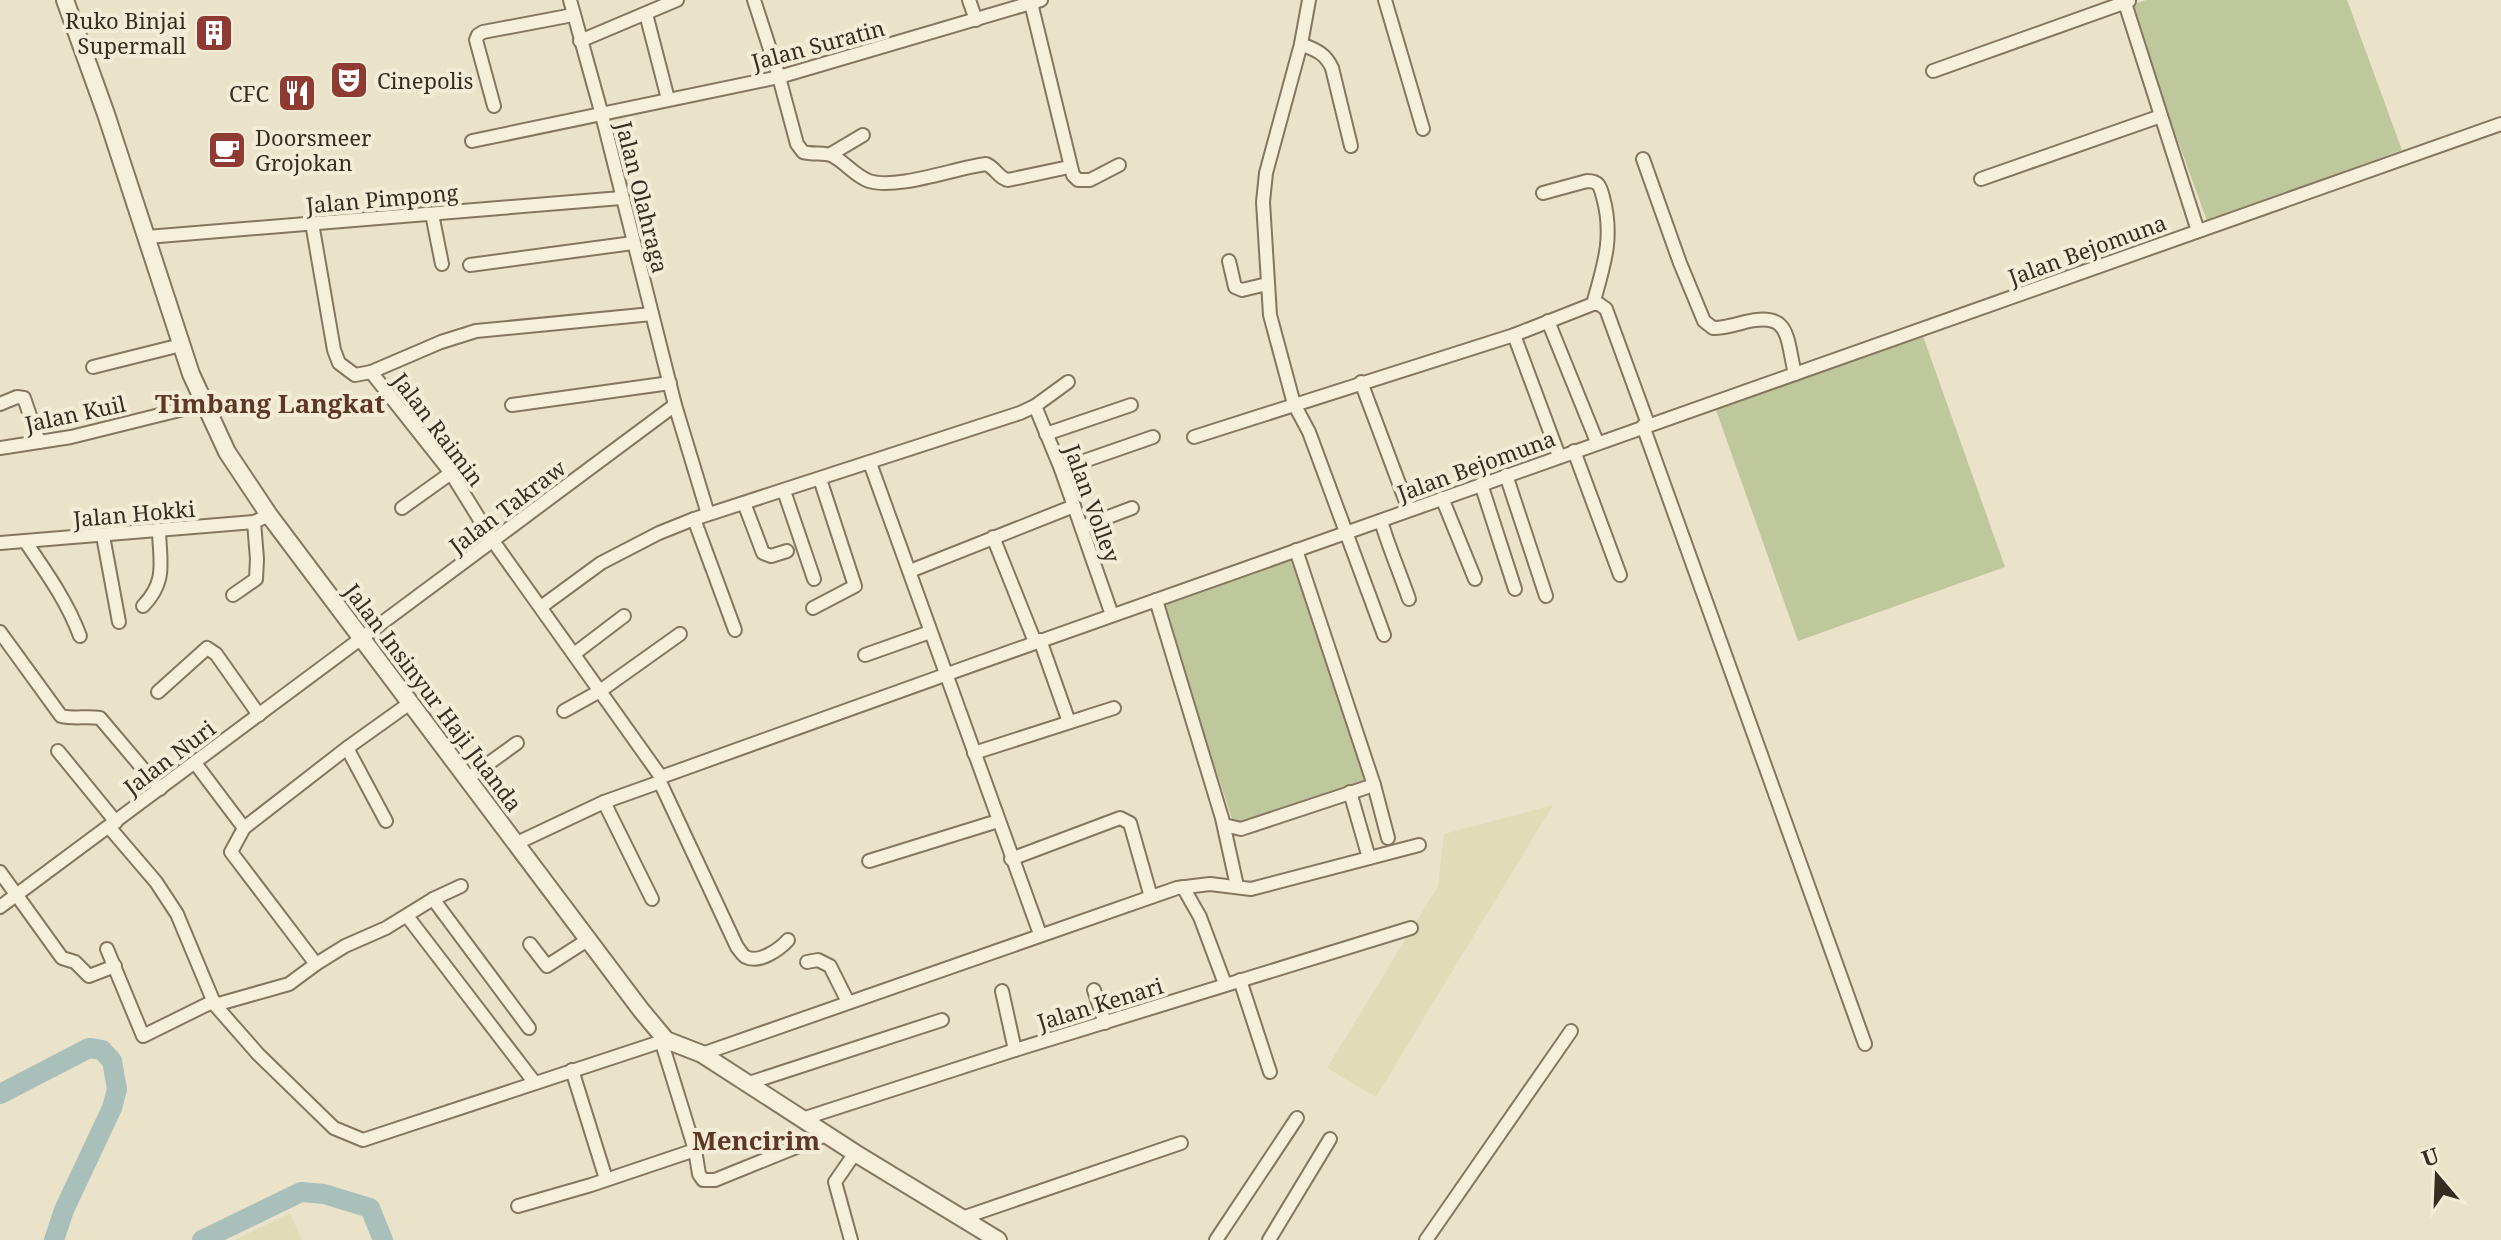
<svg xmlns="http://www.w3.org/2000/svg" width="2501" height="1240" viewBox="0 0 2501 1240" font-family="'Noto Serif',serif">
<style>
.farmland{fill:#e0dcb7}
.green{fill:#bfc89d}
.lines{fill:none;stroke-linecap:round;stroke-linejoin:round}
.river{stroke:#a9bfba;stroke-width:20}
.minor-casing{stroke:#85765f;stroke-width:16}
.tertiary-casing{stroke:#85765f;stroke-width:20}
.minor{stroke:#f6f0db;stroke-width:12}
.tertiary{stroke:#f6f0db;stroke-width:16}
.labels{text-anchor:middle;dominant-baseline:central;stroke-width:8;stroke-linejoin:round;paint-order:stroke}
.poi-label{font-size:22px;fill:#372d21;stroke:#f3edd7;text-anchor:end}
.street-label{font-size:22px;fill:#372d21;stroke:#f3edd7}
.quarter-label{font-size:26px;font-weight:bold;fill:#603624;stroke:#f3edd7}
</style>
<rect width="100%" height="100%" fill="#ebe3c9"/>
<g class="farmland">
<path d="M1553 805 1376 1097 1327 1068 1438 886 1444 834Z"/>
<path d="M290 1213 302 1240H234Z"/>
</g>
<g class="green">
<path d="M2146 0H2347L2402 150 2207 221 2129 6Z"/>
<path d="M1923 336 2005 567 1798 641 1716 410Z"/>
<path d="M1294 560 1366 781 1234 825 1161 603Z"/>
</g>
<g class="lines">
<g class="river">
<path d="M0 1094 89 1048 102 1050 112 1061 117 1089 112 1108 64 1210 54 1240"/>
<path d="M202 1240 301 1192 324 1194 370 1208 383 1240"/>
</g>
<defs>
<g id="minor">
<path d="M570 0 602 115 675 405 708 514"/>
<path d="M754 0 779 77 797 144 803 152C813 155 825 152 833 156 846 163 855 176 869 181 897 190 955 168 986 164 996 168 998 178 1008 180L1069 167"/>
<path d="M969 0 976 20"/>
<path d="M1309 0 1301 44 1266 173 1263 202 1270 315 1294 404 1309 432 1384 635"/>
<path d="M1385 0 1423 129"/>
<path d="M2124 0 2198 231"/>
<path d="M1031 3 1073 175 1078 180H1090L1119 165"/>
<path d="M646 14 668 99"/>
<path d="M580 41 677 0"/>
<path d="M1301 44C1316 50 1325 53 1332 68L1351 146"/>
<path d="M1933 71 2129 1"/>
<path d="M494 106 476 40 478 35 483 32 573 15"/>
<path d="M472 141 779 77 1041 0"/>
<path d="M831 154 863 135"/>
<path d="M1643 159 1680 263 1704 321 1713 328C1724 328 1734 325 1745 322 1791 311 1786 337 1795 374"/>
<path d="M1981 179 2161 116"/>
<path d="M1543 193 1587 181C1599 181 1600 186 1603 197 1614 237 1604 265 1593 304"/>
<path d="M432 214 442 264"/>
<path d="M312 223 334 350 339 363 355 375 371 372 441 342 476 331 652 314"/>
<path d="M147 237 621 198"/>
<path d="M1229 261 1235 287 1242 290 1267 284"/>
<path d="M470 265 633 243"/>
<path d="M1548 321 1597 442"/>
<path d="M1514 335 1559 456"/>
<path d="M93 367 181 345"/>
<path d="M371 372 451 473 493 541 661 777"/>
<path d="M1361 382 1409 510"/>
<path d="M0 404 17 397 24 398 39 442"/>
<path d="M512 405 670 383"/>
<path d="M1035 406 1061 469 1112 615"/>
<path d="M1643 426 1865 1044"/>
<path d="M1046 434 1131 405"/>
<path d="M1194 437 1514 335 1593 304H1599L1606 309 1648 424"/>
<path d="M0 448 71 437 204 404"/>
<path d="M1574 451 1620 575"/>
<path d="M870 463 1040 934"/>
<path d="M1061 469 1153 437"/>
<path d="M1506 475 1546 596"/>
<path d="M1481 484 1515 589"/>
<path d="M784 491 814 579"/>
<path d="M1442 498 1475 579"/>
<path d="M744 503 763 553 771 556 787 551"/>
<path d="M402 508 451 473"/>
<path d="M694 519 735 630"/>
<path d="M1381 521C1389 548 1400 573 1409 599"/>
<path d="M1082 527 1132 508"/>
<path d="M103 536 119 622"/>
<path d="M993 537 1035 642"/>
<path d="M25 541C46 572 67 601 80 636"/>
<path d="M0 543 254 522 269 515"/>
<path d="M1296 550 1374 785 1388 838"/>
<path d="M910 571 1074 506"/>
<path d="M233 595 256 579 257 559 254 522"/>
<path d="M1156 600 1222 818 1237 886"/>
<path d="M143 606C167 581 160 563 159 531"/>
<path d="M541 607 601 563 659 533 694 519 1020 413 1035 406 1068 382"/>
<path d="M813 608 855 586 820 479"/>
<path d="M0 632 61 716C74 719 86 716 100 718L160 789"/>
<path d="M1040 640 1069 722"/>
<path d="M574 654 624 616"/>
<path d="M865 655 930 632"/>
<path d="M158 692 207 648 216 654 259 715"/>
<path d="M564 711 600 691 680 634"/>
<path d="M347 748 386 821"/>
<path d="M58 751 116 822"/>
<path d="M974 753 1114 708"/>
<path d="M195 763 244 828"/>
<path d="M467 779 517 743"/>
<path d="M660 782 737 947C739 949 743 956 746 957 759 964 780 949 788 940"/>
<path d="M1350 792 1369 858"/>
<path d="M604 802 652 899"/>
<path d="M1224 825 1241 829 1374 785"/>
<path d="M109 827 156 882 177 914 215 1005 258 1054 334 1128 363 1140 666 1040"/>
<path d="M517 843 604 802 660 782 661 777C1273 556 1887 341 2501 124"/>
<path d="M1011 859 1120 818 1130 823 1151 897"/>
<path d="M869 861 998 821"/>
<path d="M0 872 62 958 75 962 89 976 115 966"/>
<path d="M1183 887 1200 917 1225 984"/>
<path d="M433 899 529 1028"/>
<path d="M0 907 675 405"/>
<path d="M407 916 535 1083"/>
<path d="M530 944 547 966 589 939"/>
<path d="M107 949 143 1036 214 1001"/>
<path d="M807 962 818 960 830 966 848 1002"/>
<path d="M316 964 231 852 244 828 347 748 410 703"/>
<path d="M1240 980 1270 1072"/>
<path d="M1094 990 1105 1023"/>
<path d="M1002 991 1015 1050"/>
<path d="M215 1005 289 984 316 964 345 946 386 928 433 899 461 886"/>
<path d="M661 1040 695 1150 699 1174 703 1180H715L826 1135"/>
<path d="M702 1054 1177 888 1210 884 1251 889 1419 845"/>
<path d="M572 1070 606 1179"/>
<path d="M749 1083 942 1020"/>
<path d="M802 1119 1015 1050 1411 928"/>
<path d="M518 1206 591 1185 695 1150"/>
<path d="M962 1218 1181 1143"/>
<path d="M851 1240 835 1182 855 1153"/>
<path d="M1216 1240 1297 1118"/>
<path d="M1269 1240 1330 1139"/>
<path d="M1426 1240 1571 1031"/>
</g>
<path id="tertiary" d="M65 0 106 114 191 374 227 452 269 515 641 1010 666 1040 702 1054 855 1153 998 1240"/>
</defs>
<use href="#minor" class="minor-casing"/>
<use href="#tertiary" class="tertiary-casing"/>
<use href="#minor" class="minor"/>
<use href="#tertiary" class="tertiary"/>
</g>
<defs>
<symbol id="building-square" viewBox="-11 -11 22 22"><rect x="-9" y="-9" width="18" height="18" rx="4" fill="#8f3b34" stroke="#f3edd7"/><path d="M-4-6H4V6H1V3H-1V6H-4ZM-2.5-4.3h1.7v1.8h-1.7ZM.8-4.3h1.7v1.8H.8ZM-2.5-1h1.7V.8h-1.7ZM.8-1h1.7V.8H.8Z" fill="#fff"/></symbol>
<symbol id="theatre-square" viewBox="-11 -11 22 22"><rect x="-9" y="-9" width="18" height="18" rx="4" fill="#8f3b34" stroke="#f3edd7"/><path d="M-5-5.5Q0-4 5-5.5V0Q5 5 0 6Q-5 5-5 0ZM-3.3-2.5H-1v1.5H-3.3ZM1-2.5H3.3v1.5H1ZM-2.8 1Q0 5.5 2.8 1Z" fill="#fff"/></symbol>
<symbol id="restaurant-square" viewBox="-11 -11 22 22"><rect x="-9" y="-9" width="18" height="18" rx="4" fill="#8f3b34" stroke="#f3edd7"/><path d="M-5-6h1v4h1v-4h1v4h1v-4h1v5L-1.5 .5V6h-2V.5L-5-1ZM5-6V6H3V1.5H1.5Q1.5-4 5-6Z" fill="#fff"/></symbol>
<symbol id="cafe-square" viewBox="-11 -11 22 22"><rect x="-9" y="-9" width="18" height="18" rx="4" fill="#8f3b34" stroke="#f3edd7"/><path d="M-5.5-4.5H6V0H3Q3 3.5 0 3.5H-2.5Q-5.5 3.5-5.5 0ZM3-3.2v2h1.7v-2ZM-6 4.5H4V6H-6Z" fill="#fff"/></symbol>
</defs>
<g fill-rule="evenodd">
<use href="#building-square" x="192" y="11" width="44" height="44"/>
<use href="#theatre-square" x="327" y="58" width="44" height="44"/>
<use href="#restaurant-square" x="275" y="71" width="44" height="44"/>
<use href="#cafe-square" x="205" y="128" width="44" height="44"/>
</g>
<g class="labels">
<g class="poi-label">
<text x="186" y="20">Ruko Binjai<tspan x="186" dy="25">Supermall</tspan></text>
<text x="377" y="80" text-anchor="start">Cinepolis</text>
<text x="269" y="93">CFC</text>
<text x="255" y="137" text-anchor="start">Doorsmeer<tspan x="255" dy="25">Grojokan</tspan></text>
</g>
<g class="street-label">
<text transform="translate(818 44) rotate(-15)">Jalan Suratin</text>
<text transform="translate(643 197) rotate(76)">Jalan Olahraga</text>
<text transform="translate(382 198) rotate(-5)">Jalan Pimpong</text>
<text transform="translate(2087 249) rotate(-20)">Jalan Bejomuna</text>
<text transform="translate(75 413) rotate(-12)">Jalan Kuil</text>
<text transform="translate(439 429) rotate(53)">Jalan Raimin</text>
<text transform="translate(1476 465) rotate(-20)">Jalan Bejomuna</text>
<text transform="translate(1093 503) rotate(70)">Jalan Volley</text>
<text transform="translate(507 506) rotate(-37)">Jalan Takraw</text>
<text transform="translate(134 513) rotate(-5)">Jalan Hokki</text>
<text transform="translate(434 697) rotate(53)">Jalan Insinyur Haji Juanda</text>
<text transform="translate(169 757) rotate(-37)">Jalan Nuri</text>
<text transform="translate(1100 1003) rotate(-17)">Jalan Kenari</text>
</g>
<g class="quarter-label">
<text x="270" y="403">Timbang Langkat</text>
<text x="756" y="1140">Mencirim</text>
</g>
</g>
<g transform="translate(2437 1176) rotate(341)" stroke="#f3edd7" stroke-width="6" paint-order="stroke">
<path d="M0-6L14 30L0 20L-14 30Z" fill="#372d21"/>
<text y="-12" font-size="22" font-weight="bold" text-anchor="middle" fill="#372d21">U</text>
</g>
</svg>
